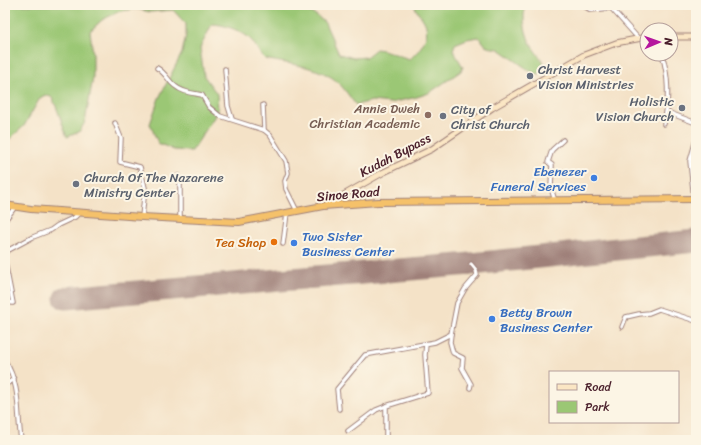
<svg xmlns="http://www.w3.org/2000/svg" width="701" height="445" viewBox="0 0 701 445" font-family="Sriracha,sans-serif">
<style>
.green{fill:#9bc774;stroke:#727350}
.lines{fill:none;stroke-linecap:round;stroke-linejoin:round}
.runway{stroke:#9f8079;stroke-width:23}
.street-casing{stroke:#9f8079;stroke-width:5.5}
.secondary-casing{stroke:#9f8079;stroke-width:7}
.highway-casing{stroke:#9f8079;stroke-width:8}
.street{stroke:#fff;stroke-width:3.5}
.secondary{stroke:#fbe6c4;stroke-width:5}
.highway{stroke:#f5c16b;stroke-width:6}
.worship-dot{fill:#6b7280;stroke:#fcf5e5;stroke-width:1.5}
.education-dot{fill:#8d6e63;stroke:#fcf5e5;stroke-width:1.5}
.shop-dot{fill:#3f7fe0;stroke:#fcf5e5;stroke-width:1.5}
.food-dot{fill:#e8710a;stroke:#fcf5e5;stroke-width:1.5}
.labels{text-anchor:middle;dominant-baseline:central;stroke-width:4;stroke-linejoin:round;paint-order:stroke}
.worship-label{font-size:13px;fill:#5b616d;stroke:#fcf5e5;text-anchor:start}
.education-label{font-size:13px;fill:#785e54;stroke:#fcf5e5;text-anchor:end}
.street-label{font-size:13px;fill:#4a1f2b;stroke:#fcf5e5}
.shop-label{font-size:13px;fill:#366cbe;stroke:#fcf5e5;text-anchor:start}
.food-label{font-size:13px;fill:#c56008;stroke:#fcf5e5;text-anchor:end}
</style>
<rect width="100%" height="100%" fill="#fcf5e5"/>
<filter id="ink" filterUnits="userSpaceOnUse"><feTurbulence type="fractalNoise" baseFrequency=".025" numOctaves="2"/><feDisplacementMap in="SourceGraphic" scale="8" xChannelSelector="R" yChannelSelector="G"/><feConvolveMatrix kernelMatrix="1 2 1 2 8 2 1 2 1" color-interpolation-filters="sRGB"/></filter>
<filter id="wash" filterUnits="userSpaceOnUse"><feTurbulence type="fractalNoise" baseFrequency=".012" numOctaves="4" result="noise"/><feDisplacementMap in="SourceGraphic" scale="16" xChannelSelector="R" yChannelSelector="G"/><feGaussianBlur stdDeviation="0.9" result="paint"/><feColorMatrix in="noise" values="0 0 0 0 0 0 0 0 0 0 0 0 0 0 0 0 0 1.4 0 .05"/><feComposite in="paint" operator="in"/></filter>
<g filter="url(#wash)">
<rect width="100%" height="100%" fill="#f4e2c7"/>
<path class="green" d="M5 5H294L316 15 325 23 339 54 354 58 366 57 376 49C388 50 398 56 410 59 420 50 432 36 424 21 421 15 416 12 414 5H526C521 18 526 37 533 48 537 54 543 60 545 67L543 72 538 74 533 73 499 49 487 47 479 37 467 39 455 44 453 50 463 67 461 71 429 93 417 97 390 103 372 101 356 105C348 95 342 84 331 77 312 65 286 64 265 59 259 54 257 47 252 41 244 31 223 24 212 24L200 48 204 76 217 94 218 111 192 151 174 150 158 143 150 124 159 98 182 53 186 35V24L173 10 150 12 137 9 120 11 102 20 90 31 93 54V78L85 122 79 132 67 137C64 130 55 100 51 97 49 96 47 96 45 95L40 98 24 126 5 143Z"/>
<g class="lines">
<path class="runway" d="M65 298 471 264 696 241"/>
</g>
</g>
<g filter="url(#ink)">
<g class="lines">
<defs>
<g id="street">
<path d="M582 5 591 10 611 8 638 38"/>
<path d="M693 37 696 44"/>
<path d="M662 54C669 77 669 101 664 124"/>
<path d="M157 68C166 73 168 81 175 86 183 93 193 93 202 95L209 107 220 116 264 130 270 135 286 161 288 173 285 181 286 189 297 211"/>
<path d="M225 69 228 106 232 119"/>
<path d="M263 105 264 130"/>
<path d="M667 112 696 123"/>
<path d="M115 123 121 138 120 162 140 167 145 188 142 217"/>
<path d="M178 176 180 182V219"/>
<path d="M694 199 690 161 696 140"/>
<path d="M555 201 551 188 552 165 548 162 552 150 563 140"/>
<path d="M5 220 15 207"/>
<path d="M283 244 287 213"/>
<path d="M5 252 33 237 51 230 58 225 75 217 79 213"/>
<path d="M5 262 13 303 5 302"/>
<path d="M622 327 626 317 639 314 649 313 659 309 696 321"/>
<path d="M451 334 450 342 453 353 463 358 462 368 471 384 470 388"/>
<path d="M5 361C21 385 17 413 21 440"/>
<path d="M5 385 14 379"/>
<path d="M339 409 337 389 365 355 435 342 451 334 457 303 465 289 477 275 476 270 471 264"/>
<path d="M348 431 376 410 386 406"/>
<path d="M386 440V406L428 393 425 355 426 344"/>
</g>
<g id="secondary">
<path d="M671 37H696"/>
<path d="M326 205 384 172 432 149 492 108 584 55 616 43 647 37"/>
</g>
<path id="highway" d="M5 205 31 209 142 217 239 222 323 206 378 202 696 199"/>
</defs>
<use href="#street" class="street-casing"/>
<use href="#secondary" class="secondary-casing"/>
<use href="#highway" class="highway-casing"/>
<use href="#street" class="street"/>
<use href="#secondary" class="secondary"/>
<use href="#highway" class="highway"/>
</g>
</g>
<g class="worship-dot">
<circle cx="530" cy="76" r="4"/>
<circle cx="682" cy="108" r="4"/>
<circle cx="443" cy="116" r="4"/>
<circle cx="76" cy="184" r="4"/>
</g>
<circle class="education-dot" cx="428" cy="115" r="4"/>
<g class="shop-dot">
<circle cx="594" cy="178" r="4"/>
<circle cx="294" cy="243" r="4"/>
<circle cx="492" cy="319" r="4"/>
</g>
<circle class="food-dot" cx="274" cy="242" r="4"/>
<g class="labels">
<g class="worship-label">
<text x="538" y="69">Christ Harvest<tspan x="538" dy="15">Vision Ministries</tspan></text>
<text x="674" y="101" text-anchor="end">Holistic<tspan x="674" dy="15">Vision Church</tspan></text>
<text x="451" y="109">City of<tspan x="451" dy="15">Christ Church</tspan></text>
<text x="84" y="177">Church Of The Nazarene<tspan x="84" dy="15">Ministry Center</tspan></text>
</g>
<g class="education-label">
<text x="420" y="108">Annie Dweh<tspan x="420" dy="15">Christian Academic</tspan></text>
</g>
<g class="street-label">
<text transform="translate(395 155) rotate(-28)">Kudah Bypass</text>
<text transform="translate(348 194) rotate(-5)">Sinoe Road</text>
</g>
<g class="shop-label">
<text x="586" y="171" text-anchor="end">Ebenezer<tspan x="586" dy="15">Funeral Services</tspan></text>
<text x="302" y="236">Two Sister<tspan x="302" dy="15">Business Center</tspan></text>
<text x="500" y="312">Betty Brown<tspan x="500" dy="15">Business Center</tspan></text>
</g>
<g class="food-label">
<text x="266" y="242">Tea Shop</text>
</g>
</g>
<rect width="701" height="445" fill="none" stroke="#fcf5e5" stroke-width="20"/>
<rect x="549" y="371" width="130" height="52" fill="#fcf5e5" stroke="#b59f9b"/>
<rect x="557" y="384" width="20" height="6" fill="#fbe6c4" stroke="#b59f9b"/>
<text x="585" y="391" font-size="12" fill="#4a1f2b">Road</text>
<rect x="557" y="401" width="20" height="12" fill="#9bc774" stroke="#b59f9b"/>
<text x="585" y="411" font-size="12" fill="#4a1f2b">Park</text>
<g transform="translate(659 42) rotate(88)"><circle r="19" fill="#fcf5e5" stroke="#b59f9b"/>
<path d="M0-3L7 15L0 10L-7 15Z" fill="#b5179e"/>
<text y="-6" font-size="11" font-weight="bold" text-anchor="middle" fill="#4a1f2b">N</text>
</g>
</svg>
